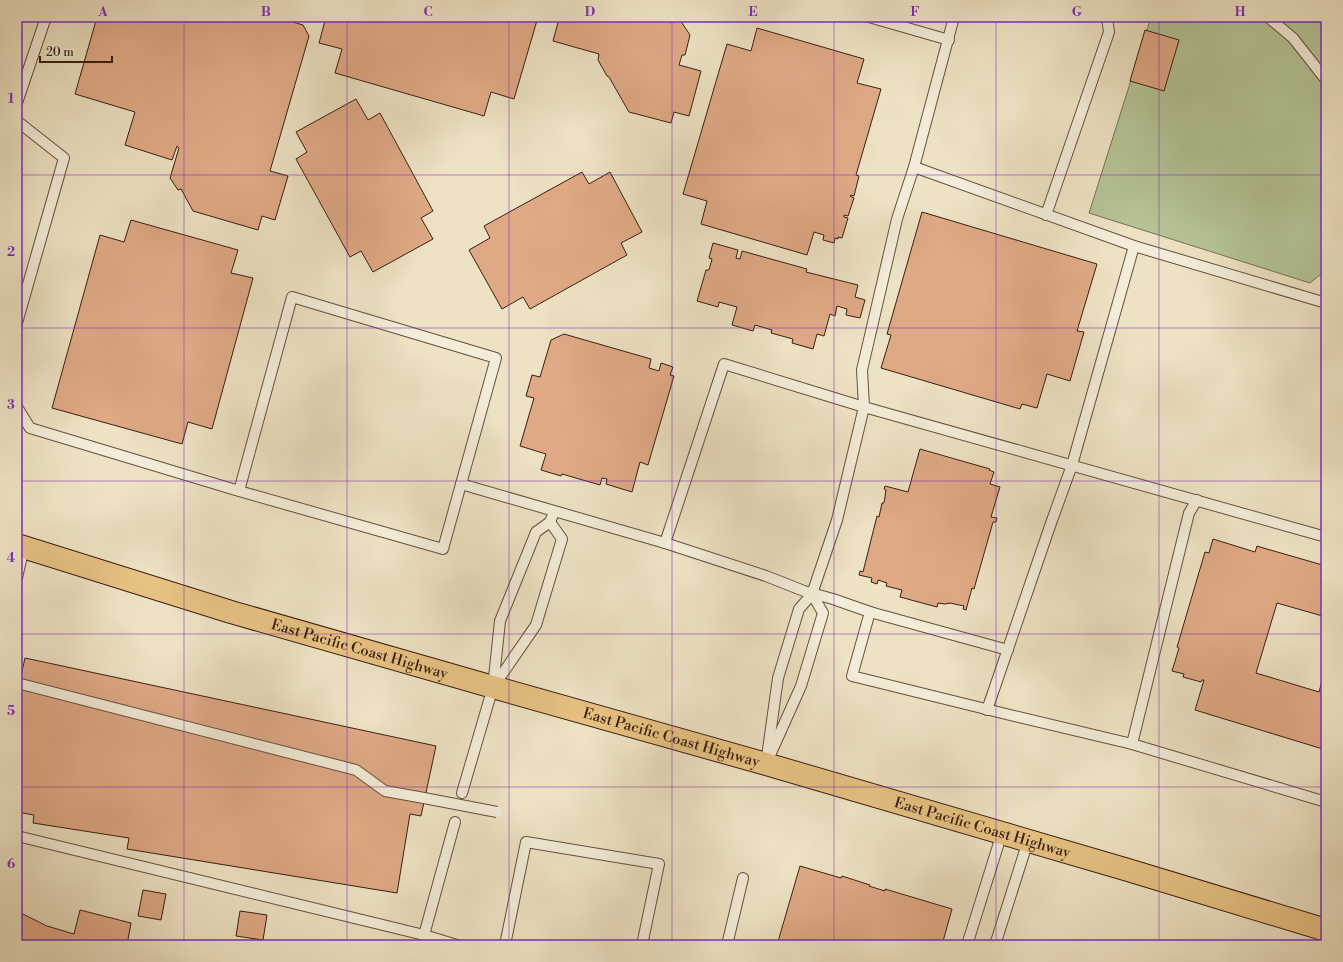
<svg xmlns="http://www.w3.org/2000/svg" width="1343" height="962" viewBox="0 0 1343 962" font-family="'Libre Bodoni',serif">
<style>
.green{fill:#b5c496;stroke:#777253}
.building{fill:#dfa986;stroke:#391f10}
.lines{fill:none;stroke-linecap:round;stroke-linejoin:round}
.service-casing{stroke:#66503d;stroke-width:12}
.trunk-casing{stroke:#391f10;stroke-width:24}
.service{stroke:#f3ecd8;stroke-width:10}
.trunk{stroke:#e6c182;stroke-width:22}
.service-bridge-casing{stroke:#66503d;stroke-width:12;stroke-linecap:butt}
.service-bridge{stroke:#f3ecd8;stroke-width:10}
.grid{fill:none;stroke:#7b2cbf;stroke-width:1;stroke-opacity:0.55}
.labels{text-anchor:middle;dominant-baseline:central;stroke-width:3;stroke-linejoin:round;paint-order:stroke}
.street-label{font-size:15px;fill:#391f10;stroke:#f3ecd8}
.neatline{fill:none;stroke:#7b2cbf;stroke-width:1.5}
.grid-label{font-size:13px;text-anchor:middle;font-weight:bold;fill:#7b2cbf}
</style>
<rect width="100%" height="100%" fill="#ede2c3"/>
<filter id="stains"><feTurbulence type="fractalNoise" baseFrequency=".005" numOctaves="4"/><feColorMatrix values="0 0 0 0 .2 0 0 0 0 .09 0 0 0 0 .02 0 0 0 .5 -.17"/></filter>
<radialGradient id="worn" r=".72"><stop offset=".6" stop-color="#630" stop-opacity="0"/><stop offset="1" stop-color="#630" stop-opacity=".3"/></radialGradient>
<path class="green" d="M1151 17H1326V270L1310 283 1089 213Z"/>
<g class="building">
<path d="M97 17H276L303 25 309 36 270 171 288 176 275 220 262 216 258 230 193 211 181 189 178 190 170 178 179 148 177 146 172 160 125 145 135 112 75 94Z"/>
<path d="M326 17H538L514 99 491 92 484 116 335 73 342 49 319 43Z"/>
<path d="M565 17H681L680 20 690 35 685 55H682L679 65 701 71 689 116 674 112 671 123 629 112 609 77 607 76 598 60 599 54 553 41 559 19 564 20Z"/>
<path d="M757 28 864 59 857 83 881 89 856 175 859 176 854 196 851 195 850 196 854 198 848 216 844 215V217L848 218 842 238 838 237V239L835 238 834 243 823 240 824 235 814 232 807 255 701 224 707 201 683 194 727 44 751 51Z"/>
<path d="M1145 30 1179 40 1164 91 1130 81Z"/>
<path d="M356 99 368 120 380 113 433 211 421 218 433 239 373 272 361 251 350 257 296 159 307 152 296 132Z"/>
<path d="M582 172 589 184 610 172 642 232 621 243 627 255 530 309 523 297 502 309 469 250 490 238 484 226Z"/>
<path d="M922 212 1097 264 1077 331 1084 332 1070 381 1047 374 1037 408 1022 404 1020 409 881 368 891 335 887 334Z"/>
<path d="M131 220 238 250 231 273 253 278 212 429 188 422 182 444 52 408 100 235 124 242Z"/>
<path d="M713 243 738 250 736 258 740 259 742 251 807 269 806 272 858 285 855 297 865 300 860 318 846 315 847 309 837 306 835 316 830 314 824 336 817 334 813 349 792 343 793 339 771 333 772 330 755 325 753 331 732 325 737 307 719 302 718 307 697 301 706 270H709L712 259 709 258Z"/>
<path d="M564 334 651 359 649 368 659 371 661 363 673 367 670 375 674 376 648 465 640 462 632 492 606 484 607 479 602 478 600 485 562 474 561 476 541 470 546 454 520 446 534 398 526 396 532 375 540 377 551 340Z"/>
<path d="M920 449 990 469 989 470 994 472 990 484 1000 487 991 517 997 518 996 522H993L974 589 972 588 966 610 963 609 964 606 950 603 945 604 938 603 937 607 900 597 902 590 886 586 887 583 878 580 877 584 871 582 872 578 859 575 860 571 863 572 877 516 879 517 882 503H884L886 490 884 489 885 486 908 492Z"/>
<path d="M1213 539 1255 552 1257 546 1260 547 1326 566V617L1277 603 1256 673 1319 692 1326 667V750L1195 710 1204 680H1202L1201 682 1183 677 1184 674 1172 671 1179 648 1177 647 1205 552 1209 553Z"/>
<path d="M25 658 436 746 421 816 410 814 397 893 127 849 129 838 33 823 34 815 17 812V693Z"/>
<path d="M800 866 841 878 842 876 870 885 869 886 885 891V889L952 909 942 945H777Z"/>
<path d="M143 890 166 894 161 920 138 916Z"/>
<path d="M80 910 131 923 127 945H17V911L47 926 74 934Z"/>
<path d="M240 911 267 915 263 940 236 936Z"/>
</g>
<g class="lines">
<defs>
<g id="service">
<path d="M869 17 949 40"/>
<path d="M1268 17 1293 38 1326 80"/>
<path d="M17 103 46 17"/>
<path d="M17 121 64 158 17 323"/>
<path d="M914 167 1134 246 1326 303"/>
<path d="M1046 215 1109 32 1107 17"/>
<path d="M17 407 30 428 239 491 443 549 496 358 292 297 239 491"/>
<path d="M461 484 665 543 766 576 804 591 833 599 870 612 852 676 1010 715 1132 744 1326 802"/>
<path d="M665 543 724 364 864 407 1326 537"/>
<path d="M17 578 24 547"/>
<path d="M870 612 1008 650"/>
<path d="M17 683 356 770 385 791 424 798"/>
<path d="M494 686 536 625 562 539 550 522"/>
<path d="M987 710 1050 526 1072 465 1134 246"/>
<path d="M1132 744 1189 513 1197 500"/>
<path d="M771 753 801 686 823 613 812 594"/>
<path d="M766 764 778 678 799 609 812 594 837 520 864 407 862 370 897 219 914 167 954 17"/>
<path d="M462 793 493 687 500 621 536 532 550 522 554 512"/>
<path d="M17 836 424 935 457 945"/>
<path d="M424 935 455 822"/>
<path d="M505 945 526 842 659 864 642 945"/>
<path d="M727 945 743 878"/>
<path d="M967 945 1002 833"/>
<path d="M995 945 1028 841"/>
</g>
<g id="trunk">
<path id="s1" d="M17 545 231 612 493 687 766 764 1128 870 1326 930"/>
</g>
</defs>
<use href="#service" class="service-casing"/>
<use href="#trunk" class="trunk-casing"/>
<use href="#service" class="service"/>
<use href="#trunk" class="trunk"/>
<defs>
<path id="service-bridge" d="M424 798 497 812"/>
</defs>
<use href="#service-bridge" class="service-bridge-casing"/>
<use href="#service-bridge" class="service-bridge"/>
</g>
<path class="grid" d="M184 17V945M347 17V945M509 17V945M672 17V945M834 17V945M996 17V945M1159 17V945M17 175H1326M17 328H1326M17 481H1326M17 634H1326M17 787H1326"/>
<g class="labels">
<g class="street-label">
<text stroke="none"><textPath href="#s1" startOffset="358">East Pacific Coast Highway</textPath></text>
<text stroke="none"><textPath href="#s1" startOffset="682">East Pacific Coast Highway</textPath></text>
<text stroke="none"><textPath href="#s1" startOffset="1006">East Pacific Coast Highway</textPath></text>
</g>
</g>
<rect width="1343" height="962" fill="none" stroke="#ede2c3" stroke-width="44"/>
<path d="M40 56v6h72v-6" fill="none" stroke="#391f10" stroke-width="2"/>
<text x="46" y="56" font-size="12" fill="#391f10" stroke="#f3ecd8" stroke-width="3" paint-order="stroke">20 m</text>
<rect x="22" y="22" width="1299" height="918" class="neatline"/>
<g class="grid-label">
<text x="103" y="16">A</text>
<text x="266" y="16">B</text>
<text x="428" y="16">C</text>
<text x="590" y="16">D</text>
<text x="753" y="16">E</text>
<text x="915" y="16">F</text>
<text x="1077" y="16">G</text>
<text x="1240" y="16">H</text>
<text x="11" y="103">1</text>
<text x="11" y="256">2</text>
<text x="11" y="409">3</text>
<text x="11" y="562">4</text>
<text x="11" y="715">5</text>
<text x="11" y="868">6</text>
</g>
<rect width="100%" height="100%" filter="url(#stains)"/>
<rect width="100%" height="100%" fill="url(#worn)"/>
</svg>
